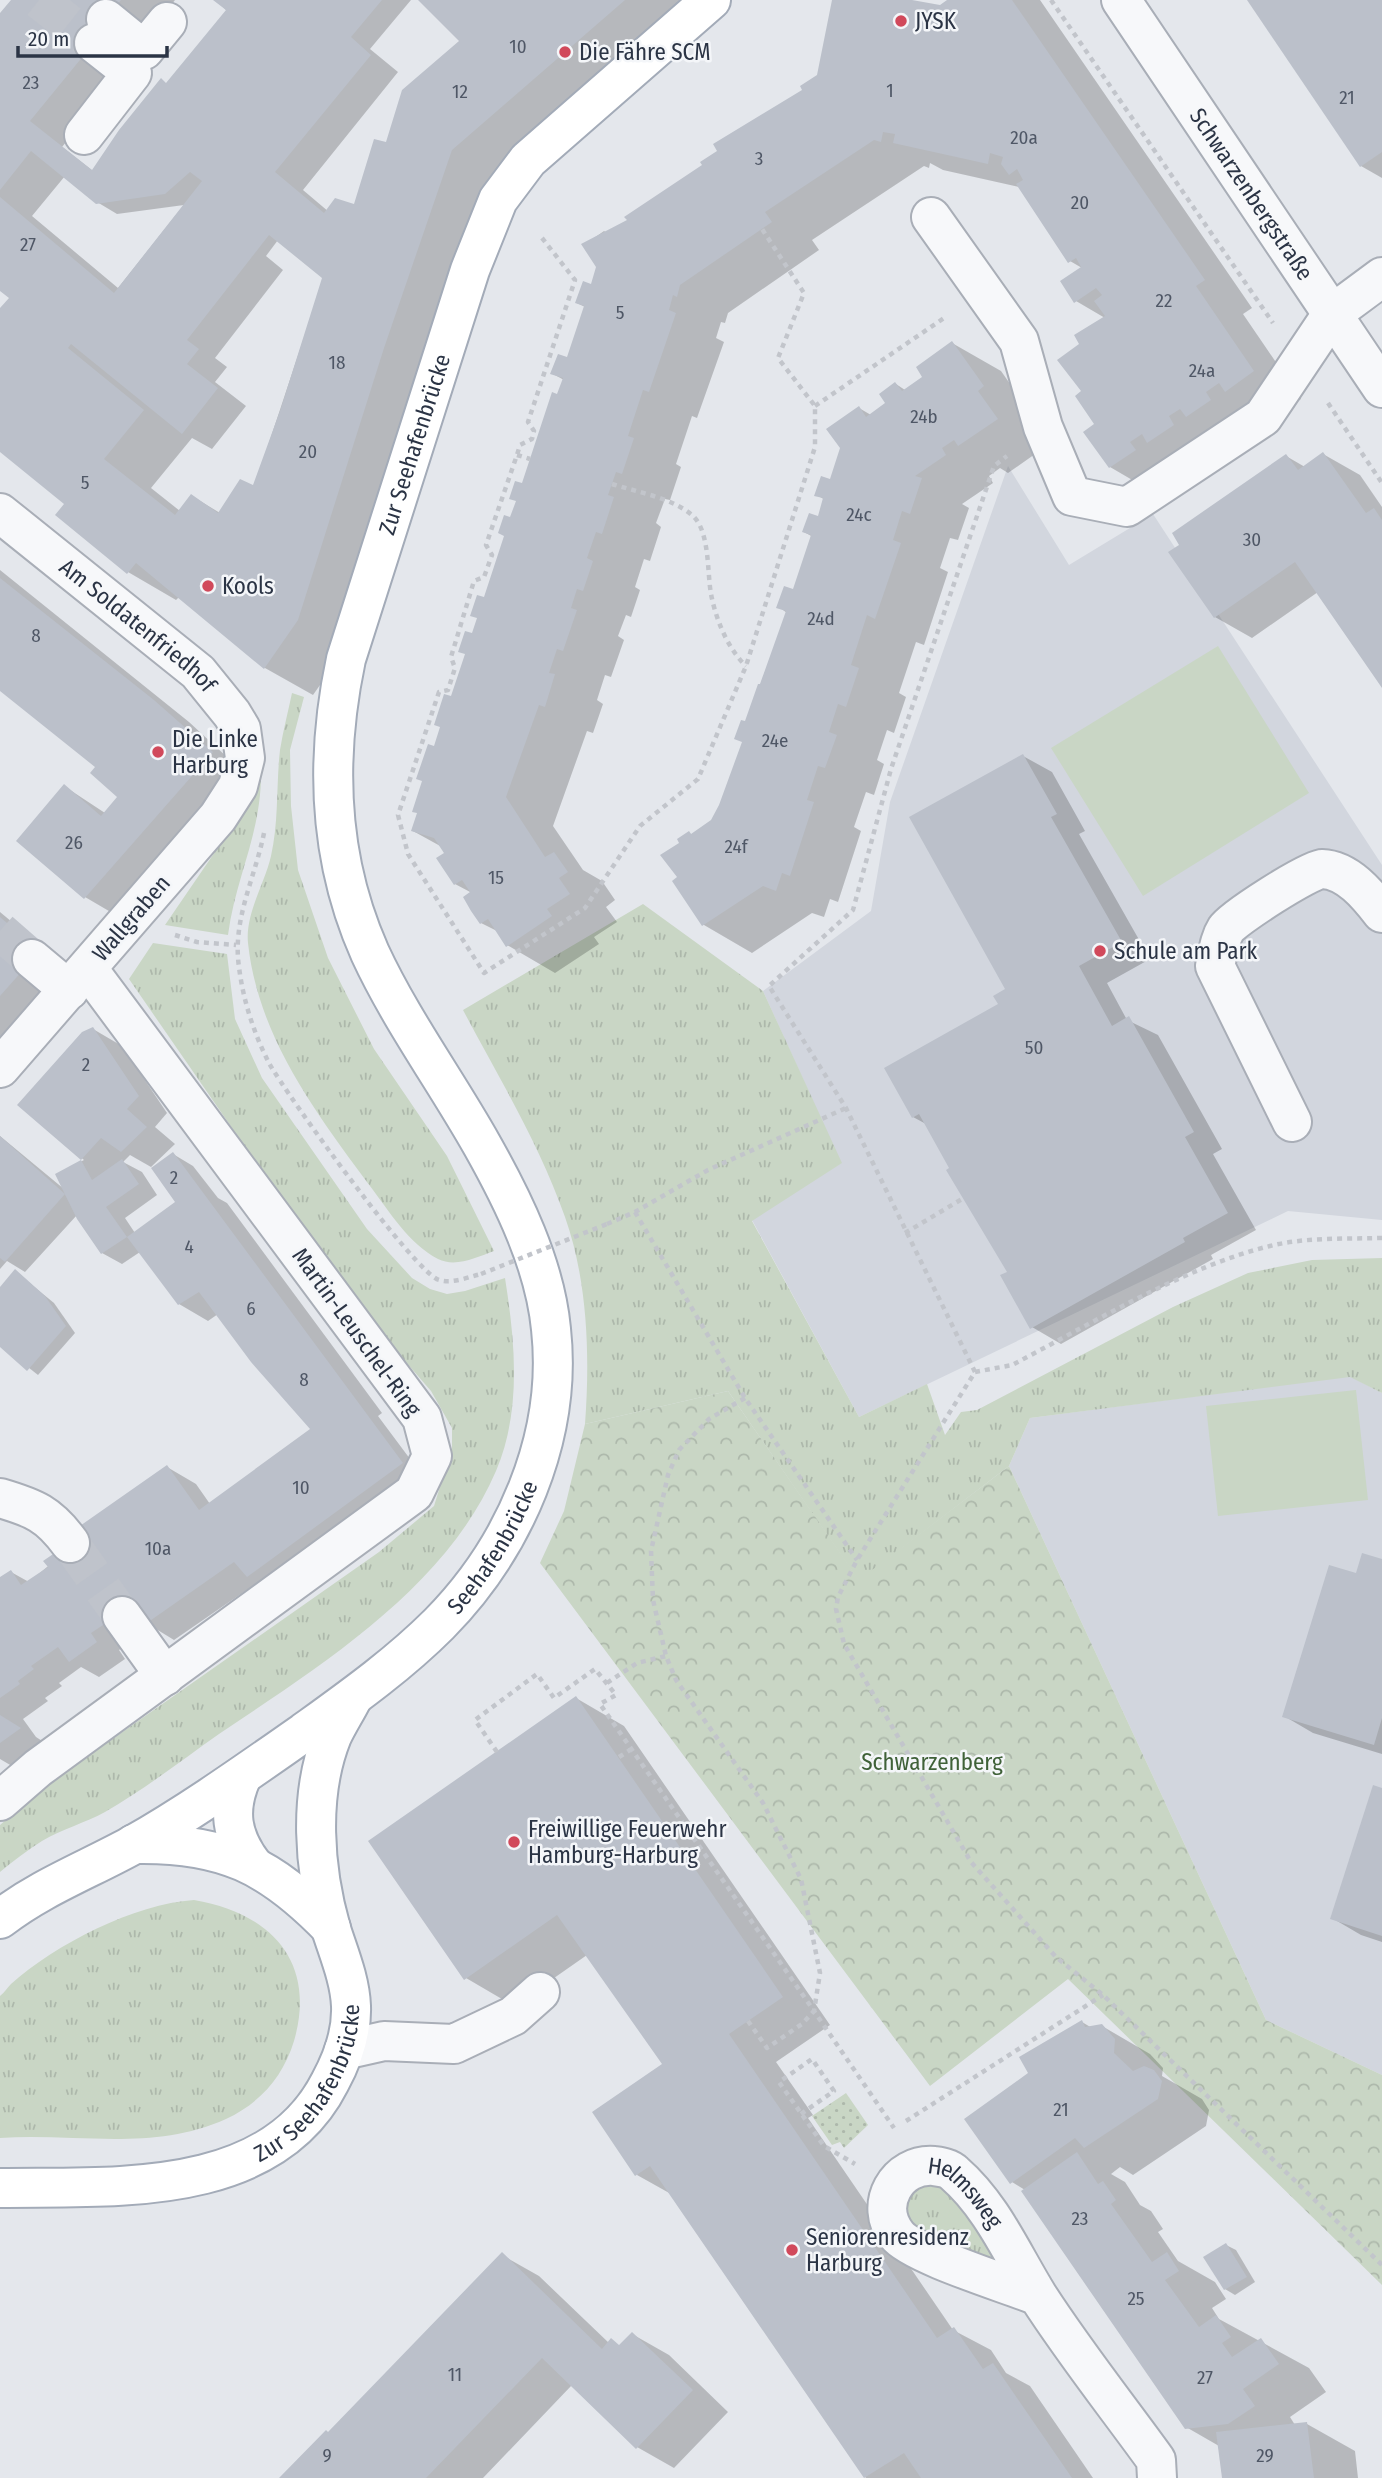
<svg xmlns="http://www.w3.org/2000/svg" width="1382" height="2478" viewBox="0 0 1382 2478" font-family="'Fira Sans Condensed',sans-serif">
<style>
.built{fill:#d2d6de}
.grass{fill:url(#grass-tufts)}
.park{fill:url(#park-crowns)}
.garden{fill:url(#garden-dots)}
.pitch{fill:#c9d6c5}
.shadow{fill:#0003;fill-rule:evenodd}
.building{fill:#bbc0ca;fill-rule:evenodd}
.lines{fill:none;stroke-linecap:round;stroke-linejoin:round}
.minor-tunnel{stroke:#bfc3cb;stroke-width:38;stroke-dasharray:38 19;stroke-linecap:butt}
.minor-casing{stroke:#a9aeb7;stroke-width:42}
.major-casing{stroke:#a3abb8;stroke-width:42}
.path{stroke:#c2c5cb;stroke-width:4.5;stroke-dasharray:5 5;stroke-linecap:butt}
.minor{stroke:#f7f8fa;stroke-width:38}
.major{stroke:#fff;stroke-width:38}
.path-bridge{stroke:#c2c5cb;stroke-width:4.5;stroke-dasharray:5 5;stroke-linecap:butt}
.poi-dot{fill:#d1495b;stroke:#f4f6f9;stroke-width:2.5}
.labels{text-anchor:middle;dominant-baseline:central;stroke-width:5;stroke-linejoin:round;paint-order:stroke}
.number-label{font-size:19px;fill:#4f5766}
.poi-label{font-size:23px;fill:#2b3445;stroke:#f4f6f9;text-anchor:start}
.street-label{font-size:23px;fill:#2b3445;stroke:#f4f6f9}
.park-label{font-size:23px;fill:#3f6138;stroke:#f4f6f9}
</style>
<defs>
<pattern id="grass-tufts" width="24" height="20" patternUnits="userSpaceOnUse" patternTransform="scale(1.75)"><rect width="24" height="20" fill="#c9d6c5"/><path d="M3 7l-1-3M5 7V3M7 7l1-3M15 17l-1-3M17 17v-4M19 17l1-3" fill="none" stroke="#adb8ab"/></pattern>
<pattern id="park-crowns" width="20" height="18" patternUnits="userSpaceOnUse" patternTransform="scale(1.75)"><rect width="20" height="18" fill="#c9d6c5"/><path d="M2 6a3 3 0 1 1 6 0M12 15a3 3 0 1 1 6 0" fill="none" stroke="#adb8ab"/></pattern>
<pattern id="garden-dots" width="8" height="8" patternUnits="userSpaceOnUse" patternTransform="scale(1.75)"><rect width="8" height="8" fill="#c9d6c5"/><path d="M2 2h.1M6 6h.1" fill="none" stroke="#adb8ab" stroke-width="1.8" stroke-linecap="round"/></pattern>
</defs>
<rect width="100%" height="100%" fill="#e4e7ec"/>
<g class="built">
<path d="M1008 466 1069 565 1153 514 1382 865V1220L1288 1211 859 1417 752 1220 841 1163 763 991 871 911 890 802Z"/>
<path d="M1350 1376 1382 1393V2075L1266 2020 1009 1466 1030 1418Z"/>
</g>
<g class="grass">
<path d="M292 693 304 697 290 750 291 806 298 870 328 958 374 1049 447 1156 494 1251C477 1257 456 1268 438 1259 409 1244 389 1211 370 1186 316 1113 258 1037 248 943 245 914 265 883 271 856 279 821 276 785 280 750 283 731 288 712 292 693Z"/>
<path d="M261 770C262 833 236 875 228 935L165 925 232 827Z"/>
<path d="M643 904 763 991 842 1163 752 1221 859 1417 927 1384 945 1435 961 1412 977 1410 1173 1307 1248 1273 1312 1260 1382 1258V1393L1350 1377 1030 1418 1009 1466 859 1581 728 1391 585 1424C590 1357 588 1282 565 1217 540 1145 499 1078 463 1010Z"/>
<path d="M153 943 227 954 235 1019 262 1078 367 1229 412 1278 430 1289 447 1294 465 1291 505 1278C515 1341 522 1410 496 1471 446 1588 320 1666 219 1734 182 1760 145 1789 105 1812 85 1823 62 1829 42 1841 28 1850 13 1861 0 1872V1825L44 1787 379 1552 434 1506 452 1448V1428L431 1391 346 1293 129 979Z"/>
<path d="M194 1900C271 1913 317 1962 294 2041 283 2077 260 2103 226 2119 153 2152 77 2133 0 2138V1996C5 1992 7 1988 11 1984 56 1944 134 1904 194 1900Z"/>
<path d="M942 2184 997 2252 995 2263 921 2234 906 2216 907 2197 919 2185Z"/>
</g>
<path class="park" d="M728 1391 859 1580 1009 1466 1266 2020 1382 2075V2285L1068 1979 930 2086 540 1563 564 1511 585 1424Z"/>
<path class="garden" d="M846 2093 868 2125 844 2148 840 2142 832 2145 812 2116Z"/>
<g class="pitch">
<path d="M1218 646 1309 793 1143 896 1051 748Z"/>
<path d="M1356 1390 1368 1500 1218 1516 1206 1406Z"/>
</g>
<g class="shadow">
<path d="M13 0H175L133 53 137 55 62 147 93 171 167 84 233 17 216 0H411L370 49 398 72 303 190 329 212 355 206 387 144 462 41 421 0H702L500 178 346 648 313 695 265 668 179 597 176 600 128 572 58 514 67 504 0 450V311L11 298 0 289V16ZM65 176 97 202 117 214 184 205 118 288 32 216ZM278 240 324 277 254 488 220 513 192 496 180 511 151 488 192 438 212 449 246 406 215 382 227 367 215 358 283 270 266 256Z"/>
<path d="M834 0H905L940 7 950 0H1040L1252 308 1243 314 1301 399 1158 495 1110 467 1085 391 1081 344 1105 318 1076 301 1082 268 1070 261 1019 187 943 170 930 163 929 168 924 166 812 240 819 250 728 313 725 323 721 322 716 338 724 342 697 418 692 416 676 464 681 467 670 500 665 499 656 523 661 527 650 561 644 559 635 587 640 590 631 617 626 615 618 636 624 640 611 677 605 675 597 700 603 704 593 733 587 731 553 826 583 870 602 881 615 900 606 907 617 922 594 937 599 944 555 973 507 945 499 932 481 923 472 893 455 884 442 847 413 831 435 748 523 485 564 380 553 374 568 359 585 307 577 303 592 286 598 266 584 245 604 231 609 234 705 165 719 152 715 144 804 90 819 76Z"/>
<path d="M1249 0H1382V178L1361 166Z"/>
<path d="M952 343 1001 371 1031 414 1045 447 1008 473 1000 468 989 476 993 483 962 504 969 508 958 540 950 538 940 568 948 572 924 645 916 642 899 693 906 697 894 733 887 730 877 760 884 764 874 795 866 792 854 827 861 831 838 902 830 899 824 917 812 913 752 953 704 925 674 881 680 877 682 843 689 833 693 835 712 822 721 806 743 743 746 723 787 613 779 607 794 591 813 537 804 532 819 518 825 500 817 495 832 481 859 408 871 415 888 403 896 384 905 390 925 377Z"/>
<path d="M1323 454 1360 475 1382 507V685L1318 592 1252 638 1215 617 1286 456 1305 467Z"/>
<path d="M0 570 189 722 240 769 114 914 85 897 64 786 105 813 120 797 97 767 0 689Z"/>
<path d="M1023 756 1052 772 1085 831 1079 834 1150 959 1107 983 1127 1020 1158 1035 1222 1149 1213 1154 1256 1230 1211 1255 1213 1259 1061 1344 1032 1327 1009 1273 926 1124 913 1117 1000 1004 1007 989Z"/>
<path d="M0 912 67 968 0 1046Z"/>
<path d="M93 1029 122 1046 167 1113 155 1127 175 1144 151 1167 130 1155 123 1162 142 1172 157 1195 125 1218 135 1233 178 1201 173 1154 193 1166 218 1198 227 1203 382 1413 378 1416 422 1475 268 1588 258 1582 174 1640 156 1629 135 1644 132 1641 119 1650 125 1659 99 1677 81 1667 59 1683 62 1686 45 1698 48 1701 23 1719 36 1737 67 1757 34 1779 0 1759V1580L11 1572 29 1582 167 1467 196 1484 210 1504 312 1429 218 1314 208 1321 179 1304 140 1252 122 1264 102 1253 77 1215 25 1272 7 1261 0 1269V1136L64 1189 57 1174 84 1160 20 1105Z"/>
<path d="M16 1272 54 1303 75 1333 38 1375 0 1345V1289Z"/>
<path d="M1382 1561V1754L1313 1733 1284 1716 1357 1575Z"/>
<path d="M576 1698 624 1726 830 2025 776 2062 813 2115 808 2118 953 2330 991 2350 1006 2373 1030 2386 1093 2478H866L671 2194 637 2175 664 2065 587 1955 514 2006 466 1978Z"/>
<path d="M1382 1790V1942L1361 1935 1332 1918Z"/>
<path d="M1082 2022 1092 2028 1102 2026 1150 2054 1163 2068 1162 2076 1202 2099 1209 2110 1206 2126 1133 2175 1120 2167 1111 2174 1125 2182 1140 2205 1151 2211 1163 2229 1158 2232 1178 2261 1215 2282 1226 2299 1212 2308 1219 2319 1309 2368 1326 2392 1290 2417 1295 2425 1307 2424 1355 2451 1358 2478H1223L1219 2446 1186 2427 1025 2190 1012 2182 1030 2074Z"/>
<path d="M1226 2245 1236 2250 1255 2282 1235 2295 1225 2289Z"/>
<path d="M502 2255 539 2276 609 2343 620 2346 632 2334 669 2355 728 2412 674 2468 637 2447 572 2385 483 2478H281L329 2434Z"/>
</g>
<g class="building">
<path d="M11 0H121L97 31 102 33 30 121 92 170 119 130 161 78 166 83 226 10 213 0H382L351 37 371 55 275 172 324 213 335 198 354 204 374 139 386 142 402 90 459 41 418 0H625L452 150 384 348 298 620 264 669 136 563 127 574 55 515 64 504 0 452V308L9 298 0 291V197L114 293 202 181 190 172 165 194 96 204 31 151 0 190V13ZM269 235 322 278 281 408 253 485 240 479 218 513 191 494 175 515 104 459 144 410 68 348 71 344 182 434 218 388 187 364 199 349 187 340Z"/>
<path d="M832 0H912L940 5 947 0H1012L1205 280 1196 286 1254 371 1225 392 1219 383 1206 392 1211 400 1186 417 1180 409 1169 416 1174 425 1147 443 1142 434 1130 442 1136 450 1109 468 1083 432 1094 424 1075 396 1081 391 1057 360 1079 344 1074 335 1105 316 1094 301 1102 295 1096 288 1074 303 1060 281 1081 267 1076 258 1068 263 1016 184 1023 180 1017 169 1009 175 1001 164 1003 157 990 153 988 164 893 143 895 134 883 132 881 142 874 140 765 212 772 222 680 285 677 297 673 295 669 310 676 313 649 392 643 390 628 436 634 438 622 474 616 472 608 495 614 497 602 534 596 532 587 558 593 561 583 591 577 589 571 608 577 610 563 651 557 649 549 673 555 674 545 707 539 705 506 797 545 857 554 852 568 872 559 878 570 894 547 909 552 916 506 947 488 919 480 924 471 911 463 897 470 892 462 880 454 885 436 858 444 853 434 838 411 831 417 813 412 812 422 781 416 779 428 744 434 746 440 727 434 725 444 694 451 696 465 654 458 652 465 631 472 633 477 618 470 616 477 595 484 597 504 536 498 533 504 515 510 517 516 501 509 499 515 481 522 483 552 392 557 394 563 378 550 374 558 354 567 357 584 306 575 303 583 281 591 284 596 267 581 244 627 220 624 217 702 165 700 162 717 151 713 144 802 90 800 86 817 75Z"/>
<path d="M1247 0H1382V152L1360 167Z"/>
<path d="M952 341 984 386 978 391 998 419 958 446 954 440 942 448 946 455 915 476 922 478 910 514 902 511 893 540 901 543 875 619 867 615 851 665 859 668 846 707 838 704 829 732 837 735 825 768 818 766 807 800 814 802 790 876 782 873 776 891 763 886 702 926 672 881 677 877 660 855 679 843 677 839 689 831 691 834 711 820 719 805 742 742 734 739 741 720 745 721 758 684H760L786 611 776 608 784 586 793 589 811 535 802 532 809 513 818 516 823 498 814 496 821 476 830 479 840 448 826 429 859 406 866 417 885 403 879 394 895 382 902 391 922 377 916 367Z"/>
<path d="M1323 452 1366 513 1374 508 1382 520V688L1295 562 1214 618 1168 552 1179 545 1172 533 1286 454 1298 470Z"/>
<path d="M0 578 154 700 213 752 84 899 16 841 64 784 101 816 117 797 90 773 95 767 0 691Z"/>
<path d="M1023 754 1057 814 1051 817 1122 942 1079 966 1112 1026 1129 1016 1194 1132 1185 1137 1228 1213 1183 1238 1185 1242 1030 1329 1000 1275 1007 1272 946 1170 949 1168 919 1114 912 1118 884 1068 998 1004 993 996 1005 989 909 817Z"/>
<path d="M0 917 40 951 0 996Z"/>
<path d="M93 1027 139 1096 127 1109 147 1127 121 1152 101 1138 81 1160 17 1105 82 1032Z"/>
<path d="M0 1136 65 1194 5 1262 0 1258Z"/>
<path d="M173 1152 403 1463 247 1577 234 1562 144 1625 133 1608 105 1628 103 1625 91 1633 97 1642 69 1662 58 1647 31 1666 34 1669 18 1681 20 1684 0 1698V1577L11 1570 21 1585 48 1567 43 1561 81 1535 77 1528 167 1465 199 1510 310 1429 251 1362 199 1292 178 1305 127 1237 175 1202 151 1168Z"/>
<path d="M122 1159 139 1184 106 1207 127 1237 101 1254 77 1219 55 1174 81 1160 92 1180Z"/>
<path d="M15 1269 45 1296 66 1326 27 1371 0 1347V1287Z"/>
<path d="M1362 1553 1382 1559V1718L1374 1745 1282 1717 1329 1565 1356 1573Z"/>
<path d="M576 1696 783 1997 729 2034 937 2338 954 2327 983 2369 993 2363 1072 2478H921L904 2453 864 2478 650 2166 635 2176 592 2112 662 2064 557 1915 464 1980 368 1841Z"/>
<path d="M0 1715 21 1728 0 1743Z"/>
<path d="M1373 1785 1382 1788V1936L1330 1919Z"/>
<path d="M1082 2020 1085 2027 1102 2024 1115 2039 1114 2053 1133 2071 1144 2066 1154 2070 1162 2081 1158 2099 1084 2148 1075 2138 1010 2184 964 2119 1028 2073 1019 2057Z"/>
<path d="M1077 2152 1098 2184 1103 2181 1116 2200 1111 2204 1152 2262 1167 2252 1179 2271 1165 2280 1199 2327 1216 2315 1231 2337 1222 2343 1232 2357 1261 2338 1279 2364 1243 2389 1255 2406 1228 2424 1185 2429 1021 2191Z"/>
<path d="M1226 2243 1247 2277 1224 2290 1203 2257Z"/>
<path d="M502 2252 602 2349 611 2338 619 2345 632 2332 693 2390 636 2449 542 2358 426 2478H279L326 2430 328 2432Z"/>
<path d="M1307 2422 1314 2478H1222L1216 2432Z"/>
</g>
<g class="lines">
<g class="minor-tunnel">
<path d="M39 0 94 43"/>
<path d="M0 931 32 959"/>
<path d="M70 1543 122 1616"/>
</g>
<defs>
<g id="minor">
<path id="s1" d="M1121 0 1382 388"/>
<path d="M106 19 144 50 167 22"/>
<path d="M84 135 132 73 94 43"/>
<path d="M931 217 1019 341 1043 427 1072 496 1127 507 1263 417 1332 314 1382 277"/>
<path id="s2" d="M0 513 198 672 232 714 241 729 245 758 238 786 218 817 0 1068"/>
<path d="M32 959 69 990"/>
<path d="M1292 1122 1215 966C1218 954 1219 940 1226 929 1232 919 1310 869 1322 869 1348 870 1368 895 1382 913"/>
<path d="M0 1498C34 1508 49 1514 70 1543"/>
<path d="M122 1616 165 1676"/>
<path d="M0 1801 38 1768 414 1493 432 1456 422 1418 88 969"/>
<path d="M344 2050 384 2041 454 2044 513 2016 540 1992"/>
<path id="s3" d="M1038 2296C1009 2284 913 2255 897 2235 873 2205 897 2163 934 2166 941 2167 949 2168 954 2173 992 2206 1012 2254 1038 2296 1074 2352 1117 2406 1156 2460L1157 2478"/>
</g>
<g id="major">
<path d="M242 1776C227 1810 231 1836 253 1865"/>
<path d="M134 1844C223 1842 270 1865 331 1928"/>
<path id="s4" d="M0 1919C40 1888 87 1870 131 1846 191 1812 247 1772 303 1733 350 1699 398 1665 439 1624 514 1548 563 1438 551 1329 545 1265 513 1200 482 1145 446 1081 401 1020 370 953 328 859 325 758 346 659L470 270 498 200 528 160 711 0"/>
<path id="s5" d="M0 2188C111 2186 270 2200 330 2082 342 2060 352 2032 351 2006 350 1980 339 1954 331 1929 314 1869 308 1796 332 1736 338 1723 346 1711 352 1699"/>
</g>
</defs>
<use href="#minor" class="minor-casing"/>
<use href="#major" class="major-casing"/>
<g class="path">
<path d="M1051 0 1273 323"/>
<path d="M542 238 575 280 528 422 534 431 532 439 520 445 517 455 486 545 492 555 484 577 474 581 451 657 455 668 448 690 439 692 398 815 408 854 484 973 585 908 640 826 698 779 746 666 815 447V406L778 358 804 293 762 229"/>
<path d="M1328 403 1382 483"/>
<path d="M815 406 947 316"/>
<path d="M517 455 530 459"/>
<path d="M612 484C637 492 673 498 693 516 710 532 707 572 711 594 716 620 728 649 746 666"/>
<path d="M264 833C255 878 232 920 239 967 243 1000 254 1034 269 1063 286 1094 415 1273 439 1280 453 1284 468 1277 481 1274"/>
<path d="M175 935 197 942 236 945"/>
<path d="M635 1212 745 1398 857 1560"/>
<path d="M607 1224 635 1212 708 1170 846 1108"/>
<path d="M905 1233 962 1199"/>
<path d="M1382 1238C1345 1239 1306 1237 1270 1246 1186 1266 1089 1325 1012 1365L975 1372 857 1560 838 1597 836 1609 844 1644 971 1862 1056 1957 1103 1995 1382 2265"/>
<path d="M975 1372 846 1108 769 986 853 910 891 769 994 466 1007 456"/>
<path d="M745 1398 709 1419 679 1450 668 1475 651 1551 653 1600 666 1656 676 1680 763 1803 801 1879 820 1973 814 2011 894 2128"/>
<path d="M607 1683 637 1663 666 1656"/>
<path d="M497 1752 475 1720 537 1674 554 1698 595 1669 616 1695 600 1704 814 2011 802 2024 767 2048 748 2021"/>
<path d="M619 1757 630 1750"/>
<path d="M801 2114 834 2091 812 2059 779 2082 824 2146 855 2164"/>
<path d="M906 2121 1103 1995"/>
</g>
<use href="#minor" class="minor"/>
<use href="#major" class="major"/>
<path class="path-bridge" d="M481 1274 607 1224"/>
</g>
<g class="poi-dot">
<circle cx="901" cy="21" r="7"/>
<circle cx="565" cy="52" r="7"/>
<circle cx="208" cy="586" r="7"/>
<circle cx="158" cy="752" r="7"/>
<circle cx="1100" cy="951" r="7"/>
<circle cx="514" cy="1842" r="7"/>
<circle cx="792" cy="2250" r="7"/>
</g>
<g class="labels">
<g class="number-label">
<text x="518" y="46">10</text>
<text x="31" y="82">23</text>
<text x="890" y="90">1</text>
<text x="460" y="91">12</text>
<text x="1347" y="97">21</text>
<text x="1024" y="137">20a</text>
<text x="759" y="158">3</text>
<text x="1080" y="202">20</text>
<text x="28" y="244">27</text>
<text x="1164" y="300">22</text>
<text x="620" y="312">5</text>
<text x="337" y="362">18</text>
<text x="1202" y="370">24a</text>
<text x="924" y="416">24b</text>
<text x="308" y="451">20</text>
<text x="85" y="482">5</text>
<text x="859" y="514">24c</text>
<text x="1252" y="539">30</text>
<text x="821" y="618">24d</text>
<text x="36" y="635">8</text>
<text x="775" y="740">24e</text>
<text x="74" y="842">26</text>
<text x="736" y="846">24f</text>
<text x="496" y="877">15</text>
<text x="1034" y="1047">50</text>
<text x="86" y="1064">2</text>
<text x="174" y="1177">2</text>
<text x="189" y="1246">4</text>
<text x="251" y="1308">6</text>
<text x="304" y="1379">8</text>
<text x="301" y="1487">10</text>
<text x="158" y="1548">10a</text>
<text x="1061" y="2109">21</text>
<text x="1080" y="2218">23</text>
<text x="1136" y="2298">25</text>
<text x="455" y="2374">11</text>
<text x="1205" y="2377">27</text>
<text x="327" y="2455">9</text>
<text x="1265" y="2455">29</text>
</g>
<g class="poi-label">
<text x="915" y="21">JYSK</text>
<text x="579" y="52">Die Fähre SCM</text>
<text x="222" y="586">Kools</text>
<text x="172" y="739">Die Linke<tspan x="172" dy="26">Harburg</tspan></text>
<text x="1114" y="951">Schule am Park</text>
<text x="528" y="1829">Freiwillige Feuerwehr<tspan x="528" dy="26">Hamburg-Harburg</tspan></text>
<text x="806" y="2237">Seniorenresidenz<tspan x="806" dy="26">Harburg</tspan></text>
</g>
<g class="street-label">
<text stroke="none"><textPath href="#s1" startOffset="234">Schwarzenbergstraße</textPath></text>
<text stroke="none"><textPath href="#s4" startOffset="1802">Zur Seehafenbrücke</textPath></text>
<text stroke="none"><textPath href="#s2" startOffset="178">Am Soldatenfriedhof</textPath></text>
<text transform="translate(131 918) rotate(-49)">Wallgraben</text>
<text transform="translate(357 1332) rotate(54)">Martin-Leuschel-Ring</text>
<text stroke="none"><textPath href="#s4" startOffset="625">Seehafenbrücke</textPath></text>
<text stroke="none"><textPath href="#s5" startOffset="354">Zur Seehafenbrücke</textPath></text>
<text stroke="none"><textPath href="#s3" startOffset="296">Helmsweg</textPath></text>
</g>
<g class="park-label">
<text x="932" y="1762">Schwarzenberg</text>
</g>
</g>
<path d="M18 46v10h149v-10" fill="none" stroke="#2b3445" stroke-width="3.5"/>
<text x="28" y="46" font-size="21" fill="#2b3445" stroke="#f4f6f9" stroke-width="5" paint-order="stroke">20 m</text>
</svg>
